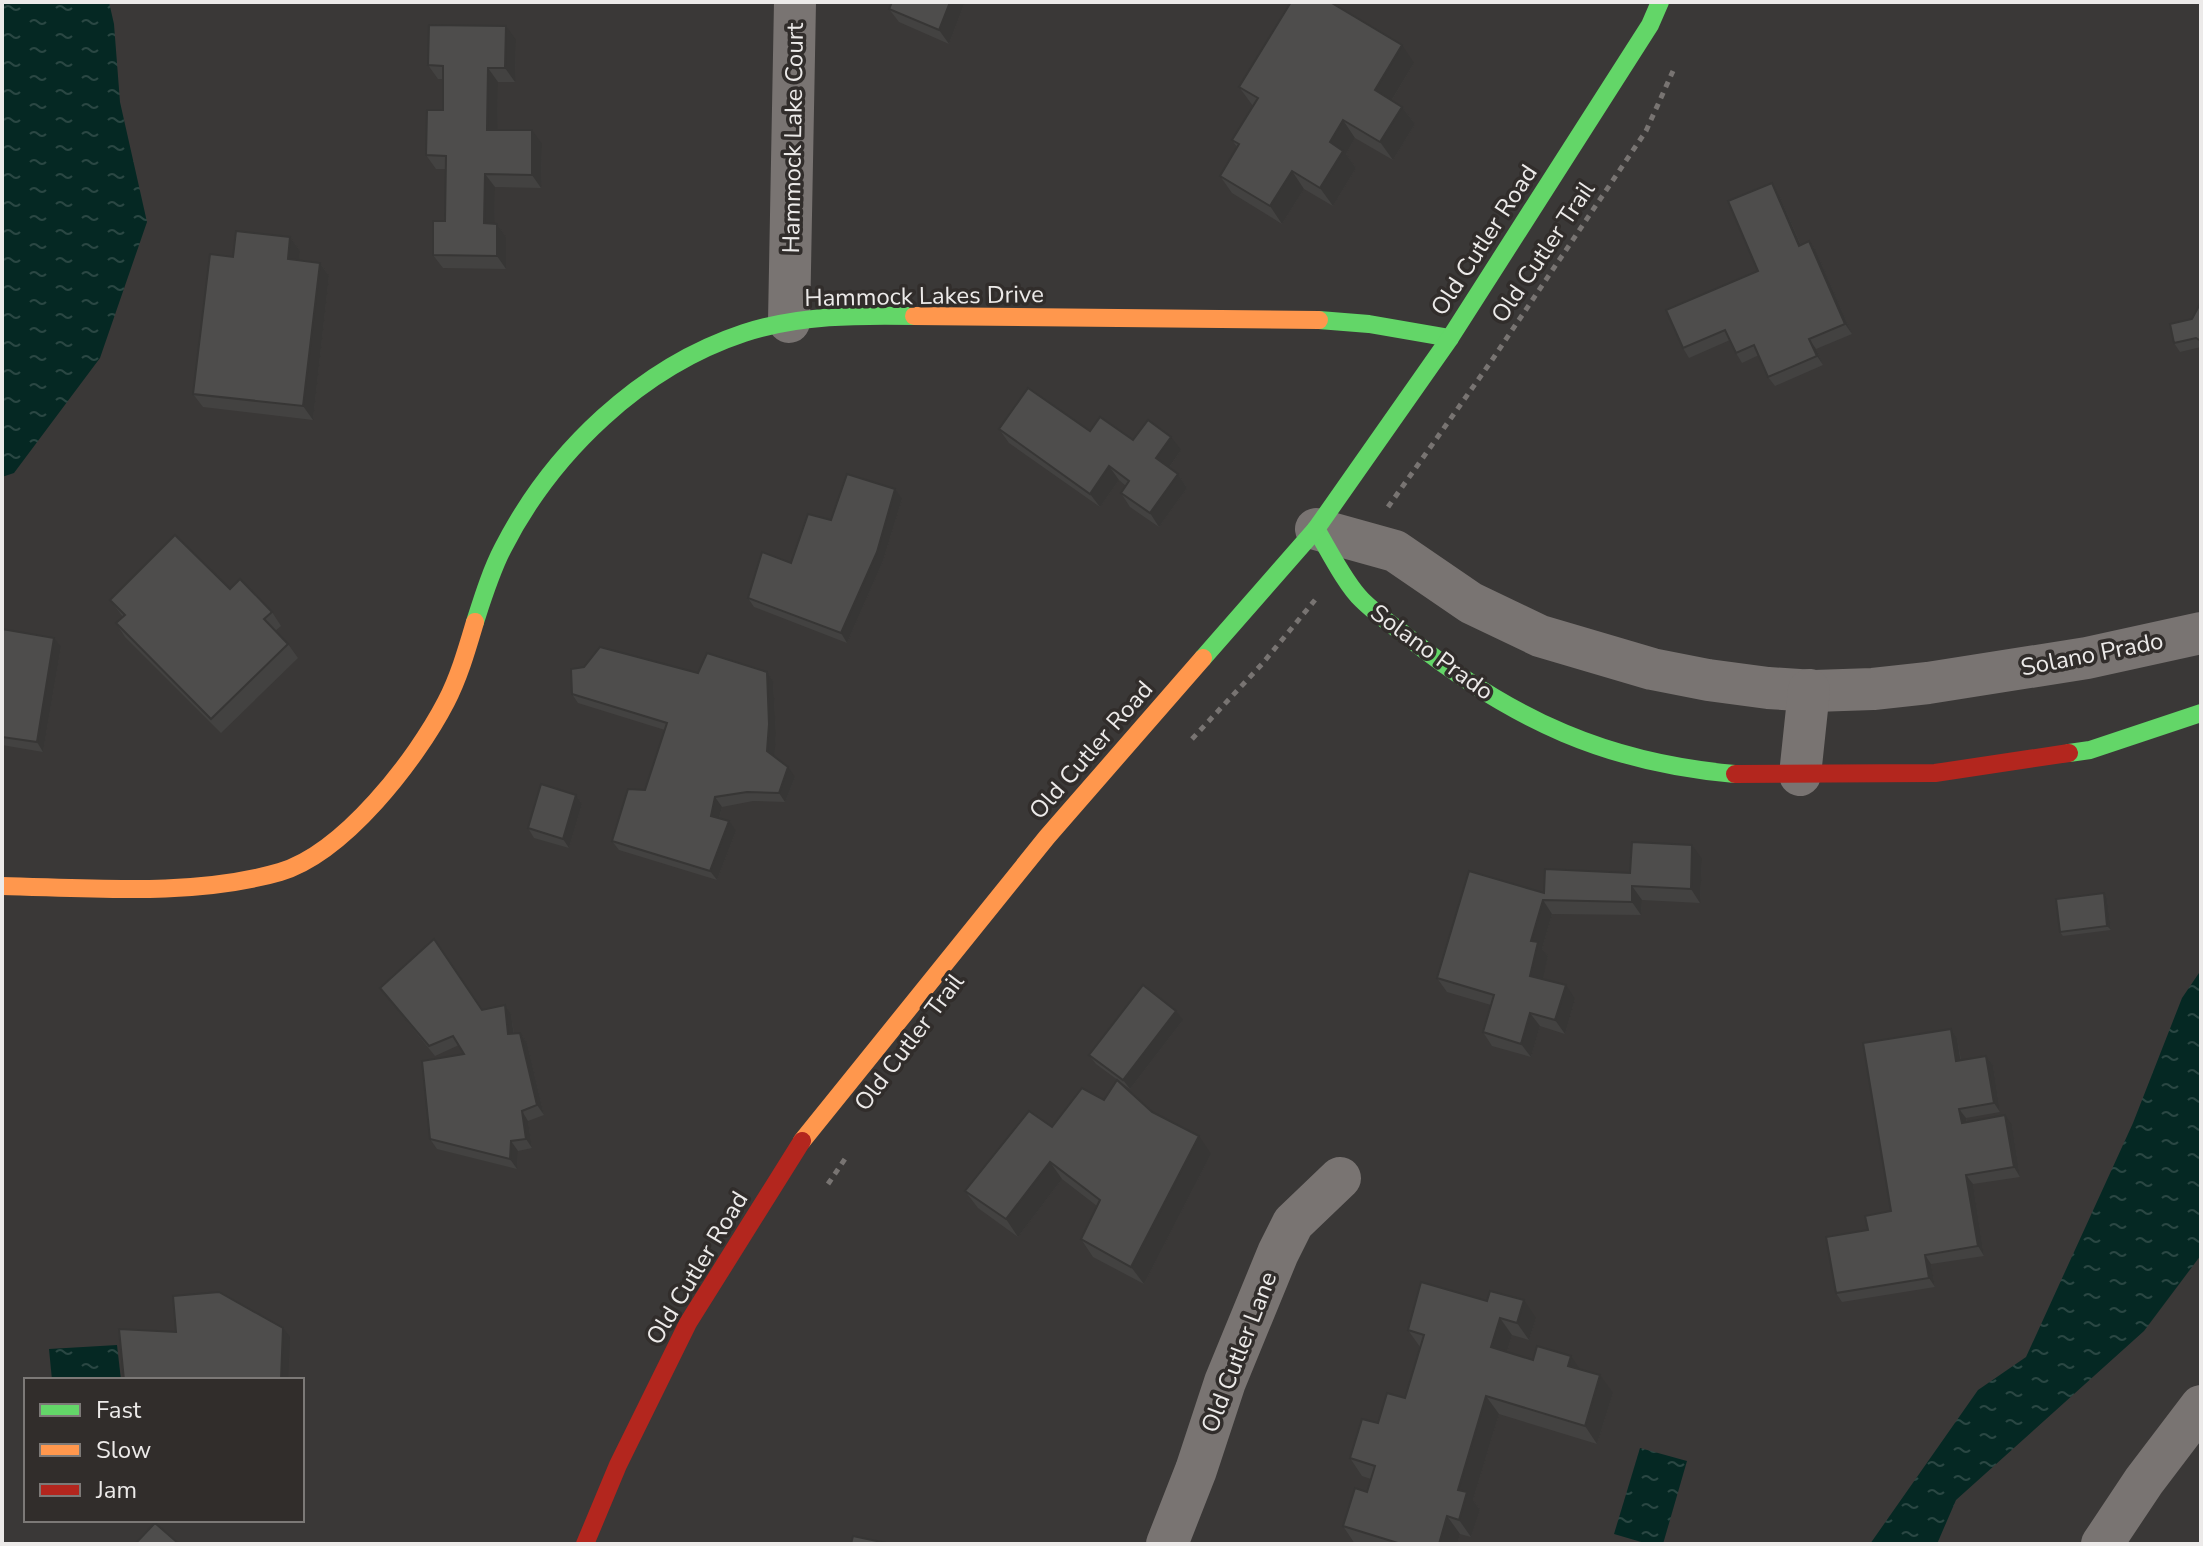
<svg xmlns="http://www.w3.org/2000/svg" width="2203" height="1546" viewBox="0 0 2203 1546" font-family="'Nunito Sans',sans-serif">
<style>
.water{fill:url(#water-ripples)}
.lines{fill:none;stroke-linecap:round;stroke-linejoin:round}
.path{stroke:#787472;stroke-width:5;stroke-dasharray:6 6;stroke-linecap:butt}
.street{stroke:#797472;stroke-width:42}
.fast{stroke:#63d668;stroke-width:18}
.slow{stroke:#ff974d;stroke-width:18}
.jam{stroke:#b3261e;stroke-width:18}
.wall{fill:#434241}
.shaded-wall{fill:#373635}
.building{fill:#4e4d4c;stroke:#373635;stroke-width:2}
.labels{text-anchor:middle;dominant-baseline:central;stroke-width:7;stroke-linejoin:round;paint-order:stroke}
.street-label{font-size:24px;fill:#eceae9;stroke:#312d2b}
</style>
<defs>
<pattern id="water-ripples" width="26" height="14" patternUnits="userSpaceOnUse" patternTransform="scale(2)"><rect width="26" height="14" fill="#052823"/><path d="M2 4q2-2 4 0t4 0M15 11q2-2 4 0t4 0" fill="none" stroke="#2a4743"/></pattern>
</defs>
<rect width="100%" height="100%" fill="#3a3837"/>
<g class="water">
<path d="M2 2H109L114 24 120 102 147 222 100 358 14 473 2 477Z"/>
<path d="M2201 970V1255L2144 1331 1956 1500 1937 1544H1870L1978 1390 2026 1357 2133 1123 2182 998Z"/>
<path d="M117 1345 121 1380H52L49 1349Z"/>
<path d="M1640 1448 1687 1461 1663 1544H1648L1614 1534Z"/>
</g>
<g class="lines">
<g class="path">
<path d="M1388 507 1490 363 1646 131 1673 71"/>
<path d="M1192 739 1262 664 1315 600"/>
<path d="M828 1184 847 1156"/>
</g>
<g class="street">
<path d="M789 322 795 2"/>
<path d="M1316 529 1395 551 1471 603 1540 636 1652 669 1708 680 1768 688 1814 691 1873 689 1928 683 2087 658 2201 633"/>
<path d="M1800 775 1809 690"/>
<path d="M1167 1544 1196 1470 1225 1382 1278 1253 1293 1223 1340 1178"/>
<path d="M2102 1544 2144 1481 2201 1406"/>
</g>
<g class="fast">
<path d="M1319 320 1369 324 1450 338"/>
<path d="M1316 529C1328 549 1346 585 1362 600 1378 616 1397 628 1414 642 1514 720 1607 763 1735 774"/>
<path d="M475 622C483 597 491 571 503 548 552 452 641 367 744 333 799 315 858 315 914 316"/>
<path d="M1203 658 1316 529 1450 338 1650 25 1660 2"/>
<path d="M2069 753 2090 750 2201 713"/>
</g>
<g class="slow">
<path d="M914 316 1319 320"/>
<path d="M2 886C91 888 194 897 280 872 344 853 416 760 446 702 459 677 467 649 475 622"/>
<path d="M802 1141 1047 837 1203 658"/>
</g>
<g class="jam">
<path d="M1735 774 1935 773 2069 753"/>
<path d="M585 1544 618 1465 688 1323 802 1141"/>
</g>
</g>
<g class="wall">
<path d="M965 2 949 44 899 22 889 9Z"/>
<path d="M516 40 515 82H498L497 130 542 144 541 188 495 187 494 224H497L506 237V269L443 268 433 255 445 221 446 169H436L426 155 443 110V79H438L428 65Z"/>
<path d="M1414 63 1392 100 1402 107 1415 124 1393 160 1355 138 1346 154 1356 168 1333 206 1304 189 1282 224 1232 193 1220 176 1237 147 1232 140 1253 106 1239 87Z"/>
<path d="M1772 183 1778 193 1801 245 1809 241 1816 251 1852 334 1816 349 1823 365 1775 386 1768 377 1759 355 1742 363 1736 353 1730 340 1689 358 1683 348 1758 271Z"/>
<path d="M290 237 300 251 299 260 320 263 329 276 313 420 203 407 193 394 233 257Z"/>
<path d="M2201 302V347L2180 352 2174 343 2192 319Z"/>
<path d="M999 429 1090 431 1181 450 1169 468 1178 474 1187 488 1159 527 1130 507 1121 493 1126 486 1119 480 1100 507 1009 443Z"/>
<path d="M902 499 883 561 847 643 754 607 748 598 791 563 831 520Z"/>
<path d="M230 589 272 612 281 626 275 631 288 644 298 658 221 733 125 637 116 623 123 617 110 600Z"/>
<path d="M2 629 61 647 43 752 2 745Z"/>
<path d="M767 672 773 681 776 733 774 757 795 777 785 802 753 801 722 807 719 819 736 831 717 880 619 850 612 841 645 790 665 730 578 703 572 694 698 673Z"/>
<path d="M576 795 582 804 569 848 534 838 528 828Z"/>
<path d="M1702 859 1700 903 1642 900 1641 915 1552 914 1542 949 1548 956 1542 979 1575 999 1565 1034 1540 1026 1531 1057 1492 1046 1483 1032 1491 1005 1447 992 1437 978 1544 893Z"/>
<path d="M2104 893 2107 898 2111 930 2063 936 2060 932Z"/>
<path d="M380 988 482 1010 505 1005 511 1014 514 1034 520 1033 527 1043 544 1115 528 1121 532 1148 518 1151 517 1169 437 1149 430 1139 464 1054 459 1045 435 1056Z"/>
<path d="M1183 1020 1130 1089 1096 1064 1089 1055Z"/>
<path d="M1951 1029 1957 1038 1961 1060 1986 1056 1993 1065 2000 1112 1966 1118 1967 1122 2012 1125 2020 1177 1973 1184 1984 1256 1931 1264 1935 1287 1842 1302 1836 1293 1891 1211Z"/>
<path d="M1104 1100 1152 1112 1211 1154 1144 1284 1093 1257 1081 1239 1097 1206 1062 1179 1018 1237 978 1208 965 1191 1052 1127Z"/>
<path d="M1421 1282 1536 1318 1529 1340 1512 1335 1507 1352 1533 1360 1580 1369 1613 1393 1597 1444 1499 1414 1473 1500 1480 1510 1471 1537 1460 1534 1457 1544H1355L1343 1526 1367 1492 1371 1479 1362 1476 1350 1458 1378 1423 1405 1398 1420 1347 1408 1330Z"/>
</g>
<g class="shaded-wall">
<path d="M950 2H965L949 44 939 30Z"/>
<path d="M506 26 516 40 515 82 505 68Z"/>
<path d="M1402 45 1414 63 1387 108 1375 90Z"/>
<path d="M488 68 498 82 497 143 487 130Z"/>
<path d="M1402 107 1415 124 1393 160 1380 142Z"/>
<path d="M1343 120 1355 138 1346 154 1356 168 1333 206 1320 188 1330 142Z"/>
<path d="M532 130 542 144 541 188 532 175Z"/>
<path d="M1292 171 1304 189 1282 224 1270 206Z"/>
<path d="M485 174 495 187 494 237 484 223Z"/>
<path d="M1772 183 1778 193 1805 255 1799 246Z"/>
<path d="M497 224 506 237V269L497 256Z"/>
<path d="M290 237 300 251 298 273 288 259Z"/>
<path d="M1809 241 1816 251 1852 334 1845 324Z"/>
<path d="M320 263 329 276 313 420 303 406Z"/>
<path d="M1809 339 1816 349 1823 365 1817 356Z"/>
<path d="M1171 437 1181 450 1166 472 1156 458Z"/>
<path d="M1109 466 1119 480 1100 507 1090 494Z"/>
<path d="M1178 474 1187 488 1159 527 1150 513Z"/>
<path d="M895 489 902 499 883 561 847 643 841 633Z"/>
<path d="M54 638 61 647 43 752 37 742Z"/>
<path d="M767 672 773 681 776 733 774 761 767 751Z"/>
<path d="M788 767 795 777 785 802 779 793Z"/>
<path d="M576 795 582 804 569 848 563 839Z"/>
<path d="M715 797 722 807 717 826 711 816Z"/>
<path d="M729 821 736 831 717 880 710 871Z"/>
<path d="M1692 845 1702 859 1700 903 1691 889Z"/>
<path d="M1632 886 1642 900 1641 915 1632 902Z"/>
<path d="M2104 893 2107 898 2111 930 2107 926Z"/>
<path d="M1543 900 1552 914 1542 949 1548 956 1540 990 1530 976 1531 941Z"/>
<path d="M1566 985 1575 999 1565 1034 1555 1020Z"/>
<path d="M505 1005 511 1014 515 1044 508 1034Z"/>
<path d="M1176 1011 1183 1020 1130 1089 1123 1080Z"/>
<path d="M1530 1013 1540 1026 1531 1057 1521 1044Z"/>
<path d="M1951 1029 1957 1038 1962 1070 1956 1061Z"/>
<path d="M520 1033 527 1043 544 1115 537 1105Z"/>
<path d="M1986 1056 1993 1065 2000 1112 1994 1103Z"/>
<path d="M1959 1109 1966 1118 1968 1132 1962 1123Z"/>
<path d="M522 1111 528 1121 532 1148 526 1139Z"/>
<path d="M2005 1115 2012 1125 2020 1177 2014 1167Z"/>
<path d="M1199 1136 1211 1154 1144 1284 1131 1267Z"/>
<path d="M511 1141 518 1151 517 1169 510 1159Z"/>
<path d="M1050 1162 1062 1179 1018 1237 1006 1219Z"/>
<path d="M1966 1175 1973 1184 1984 1256 1978 1246Z"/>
<path d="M1925 1255 1931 1264 1935 1287 1929 1278Z"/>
<path d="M1524 1300 1536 1318 1529 1340 1517 1323Z"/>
<path d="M1500 1318 1512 1335 1503 1365 1491 1347Z"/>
<path d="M283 1328 290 1337 288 1380H281Z"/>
<path d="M1571 1356 1583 1374 1568 1366Z"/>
<path d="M1600 1375 1613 1393 1597 1444 1585 1426Z"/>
<path d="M1486 1396 1499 1414 1473 1500 1480 1510 1471 1537 1459 1520 1458 1490Z"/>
<path d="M1447 1516 1460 1534 1457 1544H1439Z"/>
</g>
<g class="building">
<path d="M892 2H950L939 30 889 9Z"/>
<path d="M1291 2H1330L1402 45 1375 90 1402 107 1380 142 1343 120 1330 142 1343 151 1320 188 1292 171 1270 206 1220 176 1239 144 1232 140 1258 98 1239 87Z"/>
<path d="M429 25 506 26 505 68H488L487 130H532V175L485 174 484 223 497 224V256L433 255V221H445L446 156 426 155 427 110H443V66L428 65Z"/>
<path d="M1772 183 1799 246 1809 241 1845 324 1809 339 1817 356 1768 377 1754 345 1736 353 1725 330 1683 348 1666 310 1758 271 1728 201Z"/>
<path d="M236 231 290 237 288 259 320 263 303 406 193 394 210 254 233 257Z"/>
<path d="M2201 302V341L2196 338 2174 343 2170 324 2192 319Z"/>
<path d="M1028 388 1090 431 1100 417 1133 440 1148 420 1171 437 1156 458 1178 474 1150 513 1121 493 1129 481 1109 466 1090 494 999 429Z"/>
<path d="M847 474 895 489 877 552 841 633 748 598 762 552 791 563 808 514 831 520Z"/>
<path d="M175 535 230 589 240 579 272 612 264 619 288 644 211 719 116 623 125 615 110 600Z"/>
<path d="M2 629 54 638 37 742 2 737Z"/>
<path d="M600 647 698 673 707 653 767 672 769 724 767 751 788 767 779 793 747 792 715 797 711 816 729 821 710 871 612 841 628 789 645 790 667 723 572 694 571 669 584 667Z"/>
<path d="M541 784 576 795 563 839 528 828Z"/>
<path d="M1632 842 1692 845 1691 889 1632 886V902L1543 900 1531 941 1538 942 1530 976 1566 985 1555 1020 1530 1013 1521 1044 1483 1032 1494 995 1437 978 1469 871 1544 893 1545 869 1630 873Z"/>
<path d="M2104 893 2107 926 2060 932 2056 899Z"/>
<path d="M434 939 482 1010 505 1005 508 1034 520 1033 537 1105 522 1111 526 1139 511 1141 510 1159 430 1139 422 1061 464 1054 453 1036 429 1046 380 988Z"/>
<path d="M1143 985 1176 1011 1123 1080 1089 1055Z"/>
<path d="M1951 1029 1956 1061 1986 1056 1994 1103 1959 1109 1962 1123 2005 1115 2014 1167 1966 1175 1978 1246 1925 1255 1929 1278 1836 1293 1826 1237 1868 1230 1865 1216 1891 1211 1863 1043Z"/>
<path d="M1117 1080 1152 1112 1199 1136 1131 1267 1081 1239 1100 1200 1050 1162 1006 1219 965 1191 1029 1111 1052 1127 1082 1088 1104 1100Z"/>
<path d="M1421 1282 1487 1301 1490 1291 1524 1300 1517 1323 1500 1318 1491 1347 1533 1360 1537 1346 1571 1356 1568 1366 1600 1375 1585 1426 1486 1396 1458 1490 1467 1492 1459 1520 1447 1516 1439 1544H1401L1343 1526 1355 1488 1367 1492 1375 1466 1350 1458 1362 1419 1378 1423 1387 1393 1405 1398 1424 1335 1408 1330Z"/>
<path d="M219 1292 283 1328 281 1380H124L119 1329 176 1332 173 1296Z"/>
<path d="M155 1523 179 1544H135Z"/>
<path d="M853 1536 891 1544H851Z"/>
</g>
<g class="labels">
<g class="street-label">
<text transform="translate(793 138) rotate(-89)">Hammock Lake Court</text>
<text transform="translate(1484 240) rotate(-57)">Old Cutler Road</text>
<text transform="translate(1543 252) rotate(-56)">Old Cutler Trail</text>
<text transform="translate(924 296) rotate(-1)">Hammock Lakes Drive</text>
<text transform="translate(1432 652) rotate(36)">Solano Prado</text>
<text transform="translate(2092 654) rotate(-11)">Solano Prado</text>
<text transform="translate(1091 750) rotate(-49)">Old Cutler Road</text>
<text transform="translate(909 1042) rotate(-53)">Old Cutler Trail</text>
<text transform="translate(697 1268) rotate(-59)">Old Cutler Road</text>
<text transform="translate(1239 1352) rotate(-69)">Old Cutler Lane</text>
</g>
</g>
<rect width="2203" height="1546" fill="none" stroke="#eceae9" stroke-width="8"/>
<rect x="24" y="1378" width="280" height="144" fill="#312d2b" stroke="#7c7977" stroke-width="2"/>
<rect x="40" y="1404" width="40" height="12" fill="#63d668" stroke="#7c7977" stroke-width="2"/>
<text x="96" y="1418" font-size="24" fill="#eceae9">Fast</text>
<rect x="40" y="1444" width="40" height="12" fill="#ff974d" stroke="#7c7977" stroke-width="2"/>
<text x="96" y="1458" font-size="24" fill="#eceae9">Slow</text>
<rect x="40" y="1484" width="40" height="12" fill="#b3261e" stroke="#7c7977" stroke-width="2"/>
<text x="96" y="1498" font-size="24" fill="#eceae9">Jam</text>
</svg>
